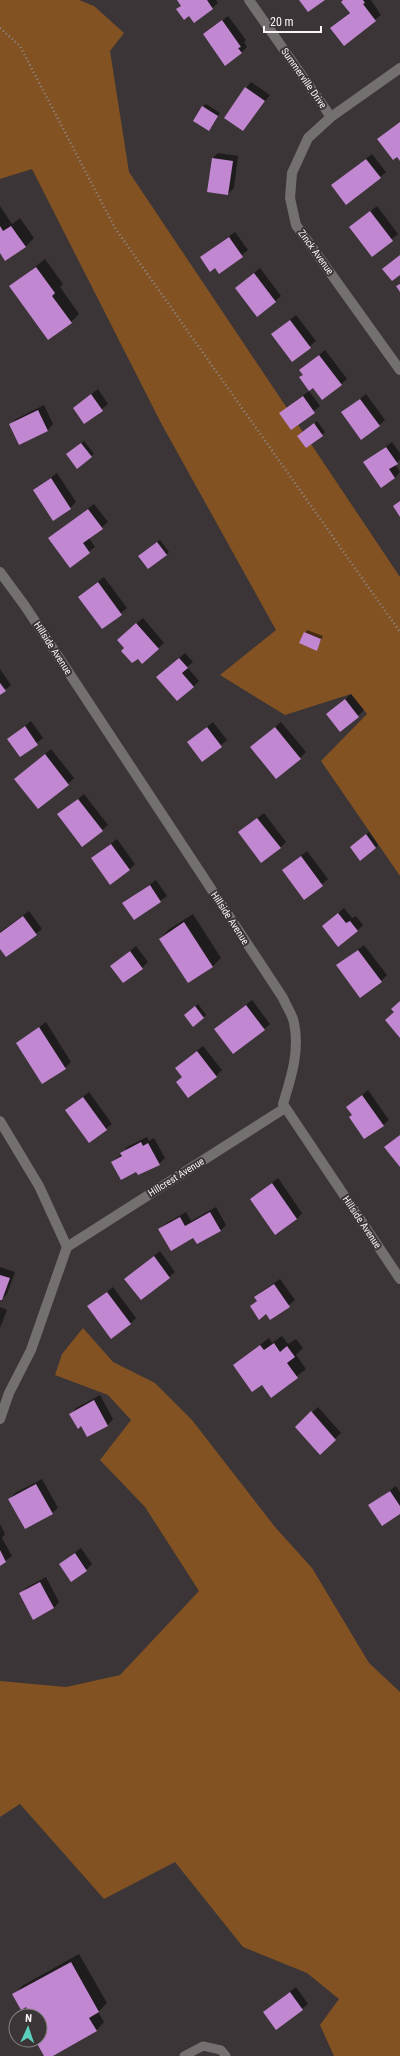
<svg xmlns="http://www.w3.org/2000/svg" width="400" height="2056" viewBox="0 0 400 2056" font-family="'Roboto Condensed',sans-serif">
<style>
.green{fill:#825223}
.shadow{fill:#0007}
.building{fill:#c187d0}
.lines{fill:none;stroke-linecap:round;stroke-linejoin:round}
.path{stroke:#908b8c;stroke-width:2.5;stroke-dasharray:1 3;stroke-linecap:butt}
.service{stroke:#73706f;stroke-width:9}
.minor{stroke:#73706f;stroke-width:10}
.labels{text-anchor:middle;dominant-baseline:central;stroke-width:4;stroke-linejoin:round;paint-order:stroke}
.street-label{font-size:10px;fill:#f8f4f5;stroke:#3b3537}
</style>
<rect width="100%" height="100%" fill="#3b3537"/>
<g class="green">
<path d="M0 0H79L94 6 124 33 110 51 129 172 400 577V876L321 761 367 714 351 694 285 715 220 675 276 630 161 423 32 169 0 179Z"/>
<path d="M83 1328 113 1362 155 1383 192 1420 275 1527 312 1568 369 1663 400 1692V2056H334L320 2025 339 1999 307 1973 243 1947 175 1862 104 1899 20 1804 0 1817V1681L66 1687 120 1675 199 1591 145 1507 100 1460 131 1420 108 1395 55 1375 62 1354Z"/>
</g>
<g class="shadow">
<path d="M178 0H216L218 3 195 22 189 15 178 9 182 5Z"/>
<path d="M344 0H371L381 15 344 45 331 28 350 12Z"/>
<path d="M228 16 246 40 244 42 247 47 241 53 204 35Z"/>
<path d="M251 82 270 95 243 130 246 88Z"/>
<path d="M206 104 220 113 209 130 203 107Z"/>
<path d="M218 153 238 156 234 188 228 194 212 159Z"/>
<path d="M372 154 386 172 380 177 332 185Z"/>
<path d="M0 206 12 224 20 218 34 238 26 246 6 260 0 251Z"/>
<path d="M377 206 398 234 372 255 351 227Z"/>
<path d="M235 232 248 250 220 272 216 267 201 257Z"/>
<path d="M45 259 63 284 60 287 79 314 71 322 11 286Z"/>
<path d="M260 268 281 296 257 316 236 288Z"/>
<path d="M296 315 316 341 293 360 272 334Z"/>
<path d="M325 350 347 379 341 384 304 375 300 370Z"/>
<path d="M98 389 108 404 84 423 74 408Z"/>
<path d="M309 391 320 406 291 429 280 413Z"/>
<path d="M366 394 385 420 379 425 342 413Z"/>
<path d="M44 405 53 424 48 430 19 444 10 425 16 419Z"/>
<path d="M317 421 325 432 306 447 301 433Z"/>
<path d="M84 441 94 454 91 456 70 452Z"/>
<path d="M392 442 400 453V460L395 464 400 472 395 478 365 462Z"/>
<path d="M57 473 76 502 70 508 34 490Z"/>
<path d="M94 504 108 522 89 538 95 547 70 566 49 538Z"/>
<path d="M160 540 169 552 166 555 142 553Z"/>
<path d="M104 577 127 608 103 628 85 592Z"/>
<path d="M143 618 164 643 158 648H126L124 634Z"/>
<path d="M307 630 323 636 316 650 305 633Z"/>
<path d="M185 653 193 662 187 667 199 681 193 687 157 677Z"/>
<path d="M0 669 11 685 0 694Z"/>
<path d="M351 694 364 710 358 716 333 709Z"/>
<path d="M31 721 43 738 20 756 8 739Z"/>
<path d="M213 722 227 740 202 761 188 742Z"/>
<path d="M281 722 306 752 300 758 251 747Z"/>
<path d="M51 749 74 778 68 784 15 779Z"/>
<path d="M84 794 108 825 102 830 59 814Z"/>
<path d="M264 813 286 842 280 848 239 832Z"/>
<path d="M369 832 378 845 376 848 354 844Z"/>
<path d="M117 839 135 864 129 870 92 858Z"/>
<path d="M307 851 328 879 304 899 283 870Z"/>
<path d="M156 880 167 896 134 919 124 903Z"/>
<path d="M344 908 352 918 356 916 363 925 357 931 323 926Z"/>
<path d="M29 911 42 929 6 956 0 947V932Z"/>
<path d="M193 914 221 958 213 966 188 982 160 939 168 930Z"/>
<path d="M364 945 387 975 381 981 338 965Z"/>
<path d="M136 946 148 962 142 968 111 966Z"/>
<path d="M252 1000 270 1024 264 1029H215Z"/>
<path d="M198 1004 206 1015 203 1017 188 1012Z"/>
<path d="M46 1022 71 1062 65 1068 17 1043Z"/>
<path d="M203 1046 222 1070 216 1076H183L176 1068Z"/>
<path d="M368 1090 389 1120 383 1125 353 1114 347 1107Z"/>
<path d="M89 1092 112 1124 89 1142 66 1110Z"/>
<path d="M147 1137 149 1141 154 1138 165 1158 159 1164 137 1171 112 1162 122 1154 127 1147Z"/>
<path d="M278 1178 302 1213 297 1219 251 1199Z"/>
<path d="M216 1207 226 1225 220 1231 194 1237 160 1229 165 1224 186 1212 191 1221Z"/>
<path d="M160 1251 175 1272 141 1299 125 1279Z"/>
<path d="M0 1267 15 1272 7 1294 2 1299H0Z"/>
<path d="M280 1279 295 1300 271 1319 266 1313 251 1307 258 1300 256 1298 261 1292Z"/>
<path d="M113 1287 136 1318 130 1324 89 1307Z"/>
<path d="M0 1307 7 1310 0 1328Z"/>
<path d="M282 1336 288 1344 296 1339 303 1348 296 1355 306 1369 271 1396 262 1384 234 1365 269 1338 272 1343Z"/>
<path d="M100 1395 113 1419 108 1425H82L71 1414 76 1408Z"/>
<path d="M318 1407 341 1433 320 1453 302 1421Z"/>
<path d="M42 1479 58 1508 52 1513 10 1499 15 1493Z"/>
<path d="M396 1486 400 1492V1513L370 1505Z"/>
<path d="M0 1524 5 1534 2 1538 12 1556 0 1565Z"/>
<path d="M81 1548 92 1564 86 1570 60 1564Z"/>
<path d="M46 1577 59 1602 54 1608 20 1594 26 1588Z"/>
<path d="M79 1954 107 2003 98 2012 104 2022 96 2031 50 2056H45L36 2040H40V2016H28L31 2013 26 2006 14 1995 22 1986Z"/>
<path d="M296 1987 308 2004 276 2029 264 2012Z"/>
</g>
<g class="building">
<path d="M177 0H207L213 9 194 23 189 16 184 20 176 9 181 6Z"/>
<path d="M299 0H325L308 12Z"/>
<path d="M343 0H363L365 3 363 4 376 21 344 46 330 28 350 13 341 2Z"/>
<path d="M222 20 241 47 238 48 242 53 225 66 203 34Z"/>
<path d="M245 87 265 101 243 131 224 118Z"/>
<path d="M202 106 218 116 209 131 193 121Z"/>
<path d="M400 122V161L397 157 393 160 377 139Z"/>
<path d="M212 158 233 161 228 195 207 192Z"/>
<path d="M366 159 381 178 346 205 331 185Z"/>
<path d="M370 211 393 241 372 257 349 227Z"/>
<path d="M0 226 3 231 11 226 26 247 5 261 0 253Z"/>
<path d="M229 237 243 257 219 274 215 268 210 272 200 257Z"/>
<path d="M400 255V275L392 281 382 269Z"/>
<path d="M36 267 55 293 52 296 72 323 48 340 9 286Z"/>
<path d="M254 273 276 302 257 317 235 288Z"/>
<path d="M400 284V292L396 286Z"/>
<path d="M290 320 311 348 292 362 271 334Z"/>
<path d="M319 355 342 385 322 400 313 388 309 391 299 377 303 375 299 370Z"/>
<path d="M91 394 103 411 84 424 73 408Z"/>
<path d="M303 396 315 413 291 430 279 413Z"/>
<path d="M360 399 380 426 361 440 341 412Z"/>
<path d="M38 410 48 431 19 445 9 424Z"/>
<path d="M314 423 323 436 306 448 297 436Z"/>
<path d="M81 443 92 457 77 469 66 454Z"/>
<path d="M386 447 398 464 389 469 395 478 381 488 363 462Z"/>
<path d="M51 478 71 509 53 521 33 490Z"/>
<path d="M400 501V517L393 506Z"/>
<path d="M88 509 103 529 83 543 90 553 70 568 48 538Z"/>
<path d="M157 542 167 555 148 569 138 556Z"/>
<path d="M98 582 122 615 102 629 78 597Z"/>
<path d="M136 623 159 649 142 664 138 659 132 663 121 651 124 648 117 640Z"/>
<path d="M304 632 321 639 317 651 299 643Z"/>
<path d="M179 658 188 668 182 673 194 687 177 701 156 677Z"/>
<path d="M0 683 6 691 0 695Z"/>
<path d="M345 699 359 717 340 732 326 714Z"/>
<path d="M25 726 38 745 20 757 7 739Z"/>
<path d="M207 727 222 747 202 762 187 742Z"/>
<path d="M275 727 301 759 276 779 250 747Z"/>
<path d="M45 754 69 785 38 809 14 779Z"/>
<path d="M78 799 103 831 82 847 57 814Z"/>
<path d="M257 818 281 848 261 863 238 832Z"/>
<path d="M366 834 376 848 360 861 350 847Z"/>
<path d="M111 844 130 870 110 885 91 858Z"/>
<path d="M301 856 323 886 304 900 282 870Z"/>
<path d="M150 885 161 902 134 920 122 903Z"/>
<path d="M338 913 346 923 350 921 358 931 338 947 322 926Z"/>
<path d="M23 916 37 935 6 957 0 949V933Z"/>
<path d="M184 922 213 967 188 983 159 939Z"/>
<path d="M358 950 382 982 360 998 336 965Z"/>
<path d="M130 951 143 969 123 983 110 966Z"/>
<path d="M400 1001V1038L385 1020 394 1012 391 1009Z"/>
<path d="M246 1005 265 1030 233 1054 214 1029Z"/>
<path d="M195 1006 204 1018 193 1027 184 1015Z"/>
<path d="M39 1027 66 1069 42 1084 16 1043Z"/>
<path d="M197 1051 217 1077 188 1098 176 1082 182 1077 175 1068Z"/>
<path d="M362 1095 384 1126 364 1139 349 1117 352 1115 346 1107Z"/>
<path d="M83 1097 107 1130 89 1143 65 1110Z"/>
<path d="M400 1135V1167L384 1147Z"/>
<path d="M141 1142 143 1146 148 1143 160 1165 138 1175 136 1172 121 1180 111 1162 122 1156 120 1153Z"/>
<path d="M272 1183 297 1219 275 1235 250 1199Z"/>
<path d="M210 1212 221 1231 197 1244 193 1238 171 1251 158 1229 180 1217 185 1226Z"/>
<path d="M154 1256 170 1278 141 1300 124 1279Z"/>
<path d="M0 1275 10 1278 2 1300H0Z"/>
<path d="M274 1284 290 1307 270 1320 266 1314 259 1320 250 1306 257 1301 254 1297Z"/>
<path d="M107 1292 131 1324 111 1339 87 1306Z"/>
<path d="M274 1343 280 1352 287 1346 295 1357 287 1363 298 1378 271 1398 262 1385 252 1392 233 1365 260 1345 264 1350Z"/>
<path d="M94 1400 108 1426 87 1437 81 1426 78 1429 69 1414Z"/>
<path d="M311 1411 336 1440 320 1455 295 1427Z"/>
<path d="M36 1484 53 1514 25 1529 8 1499Z"/>
<path d="M390 1491 400 1506V1514L382 1526 368 1505Z"/>
<path d="M0 1550 6 1562 0 1566Z"/>
<path d="M75 1553 87 1571 71 1582 59 1564Z"/>
<path d="M40 1582 54 1608 33 1620 19 1593Z"/>
<path d="M71 1962 99 2012 89 2018 97 2031 53 2056H44L35 2040H40V2016H31L26 2007 21 2010 12 1994Z"/>
<path d="M290 1992 303 2010 276 2030 263 2012Z"/>
</g>
<g class="lines">
<path class="path" d="M0 28 20 46 115 228 400 632"/>
<path class="service" d="M184 2056 203 2046 221 2050 226 2056"/>
<g class="minor">
<path d="M249 0 331 117"/>
<path d="M400 68 331 117 308 138 292 173 290 198 296 225 400 370"/>
<path d="M0 572 25 606 283 998C286 1006 293 1015 294 1023 300 1051 291 1078 283 1104L400 1279"/>
<path d="M0 1121 39 1186 67 1247"/>
<path d="M0 1419 9 1393 31 1350 67 1247 285 1108"/>
</g>
</g>
<g class="labels">
<g class="street-label">
<text transform="translate(304 78) rotate(55)">Summerville Drive</text>
<text transform="translate(316 252) rotate(54)">Zinck Avenue</text>
<text transform="translate(53 648) rotate(57)">Hillside Avenue</text>
<text transform="translate(230 918) rotate(57)">Hillside Avenue</text>
<text transform="translate(176 1177) rotate(-32)">Hillcrest Avenue</text>
<text transform="translate(362 1222) rotate(56)">Hillside Avenue</text>
</g>
</g>
<g transform="translate(28 2028) rotate(3)"><circle r="19" fill="#3b3537" stroke="#878183"/>
<path d="M0-3L7 15L0 10L-7 15Z" fill="#5bcebc"/>
<text y="-6" font-size="11" font-weight="bold" text-anchor="middle" fill="#f8f4f5">N</text>
</g>
<path d="M264 26v6h57v-6" fill="none" stroke="#f8f4f5" stroke-width="2"/>
<text x="270" y="26" font-size="12" fill="#f8f4f5" stroke="#3b3537" stroke-width="3" paint-order="stroke">20 m</text>
</svg>
